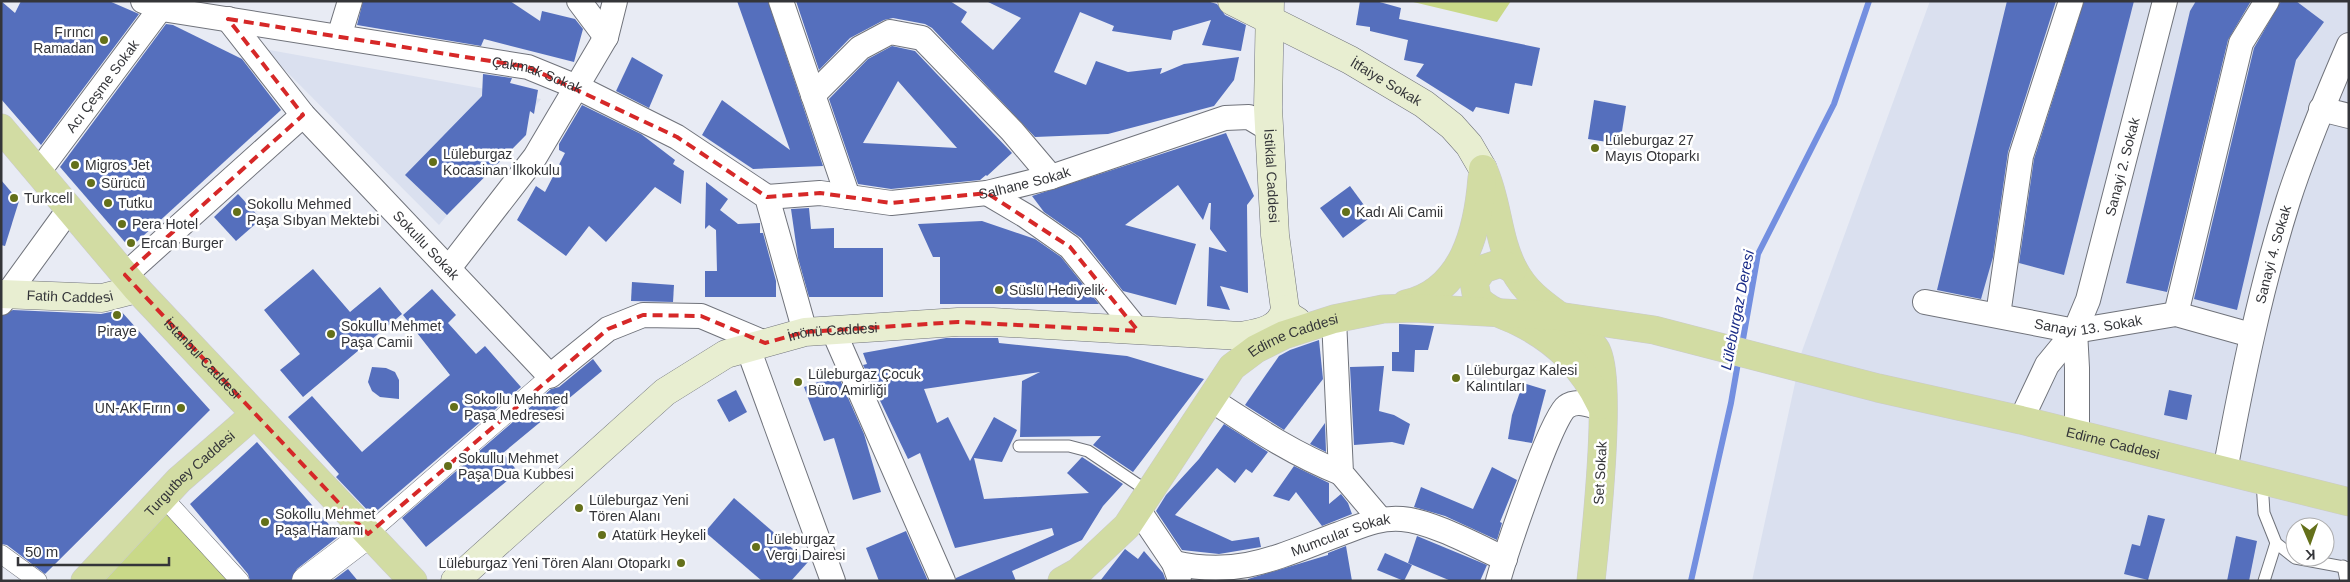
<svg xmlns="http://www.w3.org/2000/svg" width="2350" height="582" viewBox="0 0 2350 582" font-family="Helvetica,sans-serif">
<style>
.built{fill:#dae0ef;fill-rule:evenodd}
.green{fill:#c9d988}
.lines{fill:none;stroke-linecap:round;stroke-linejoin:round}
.stream{stroke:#738fe0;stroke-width:6}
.building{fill:#556fbd;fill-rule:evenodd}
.service-casing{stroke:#70737b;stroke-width:13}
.pedestrian-casing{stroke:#70737b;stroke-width:19}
.minor-casing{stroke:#70737b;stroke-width:26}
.tertiary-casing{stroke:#70737b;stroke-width:29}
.secondary-casing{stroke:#70737b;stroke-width:29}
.primary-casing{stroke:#cacacc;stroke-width:29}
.service{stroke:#fff;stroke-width:11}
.pedestrian{stroke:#fff;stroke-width:18}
.minor{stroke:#fff;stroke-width:24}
.tertiary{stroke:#fff;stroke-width:28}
.secondary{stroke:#e8eed1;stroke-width:28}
.primary{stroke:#d2dca3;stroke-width:28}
.marked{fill:none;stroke:#d62828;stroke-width:4;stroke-dasharray:10 6;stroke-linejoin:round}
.poi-dot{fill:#64701a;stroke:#fff;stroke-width:2}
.labels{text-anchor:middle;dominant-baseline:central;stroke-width:5;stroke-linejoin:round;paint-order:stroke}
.poi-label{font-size:14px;fill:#343539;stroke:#fff;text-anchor:start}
.street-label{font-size:14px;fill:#343539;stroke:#fff}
.water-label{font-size:15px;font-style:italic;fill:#192b87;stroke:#fff}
</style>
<rect width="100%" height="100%" fill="#e8ebf4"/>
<g class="built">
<path d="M1930 1H2349V581H1752L1802 351ZM2295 527H2325V557H2295Z"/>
<path d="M264 49 541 99 439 225Z"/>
</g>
<g class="green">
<path d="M1409 1H1511L1497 22Z"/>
<path d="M163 497 240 581H85Z"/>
</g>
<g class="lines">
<g class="stream">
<path d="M1742 345 1758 254 1834 104 1869 1"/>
<path d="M1691 581 1731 403 1739 357"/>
</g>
</g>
<g class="building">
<path d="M1 1 15 13 21 1H109L139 14 41 145 1 99Z"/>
<path d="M363 1H510L540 21 542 11 575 19 583 29 574 62 484 39 481 46 357 25Z"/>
<path d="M737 1H768L823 166 753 169 702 135 722 100 790 150Z"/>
<path d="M796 1H950L967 12 961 22 993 50 1021 18 986 1H1207L1217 4 1225 15 1246 25 1241 51 1202 45 1211 20 1173 31 1171 40 1112 31 1114 26 1080 12 1054 72 1086 85 1096 61 1128 72 1162 68 1160 74 1184 64 1239 57 1234 80 1214 106 1108 134 1035 137 932 28 925 24 893 18 884 20 850 38 819 70Z"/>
<path d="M1360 1H1376L1401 8 1399 19 1540 48 1532 86 1515 83 1509 114 1476 107 1473 112 1416 76 1424 64 1404 60 1408 40 1370 31V27L1356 25Z"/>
<path d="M2007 1H2056L2008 152 1993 257 1981 299 1937 290Z"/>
<path d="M2084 1H2134L2064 275 2019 263 2034 159Z"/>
<path d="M2196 1H2251L2228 40 2167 292 2126 283 2190 11Z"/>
<path d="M2281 1H2296L2324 22 2296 60 2237 310 2194 299 2254 48Z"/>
<path d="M166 24 173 25 242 59 281 110 130 248 60 167Z"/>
<path d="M892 46 915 51 1012 153 987 176 986 175 980 180 891 189 858 184 829 99 868 59ZM898 81 928 115 957 148 863 143Z"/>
<path d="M632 57 663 75 649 108 616 91Z"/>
<path d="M483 74 512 78 510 83 538 90 534 114 530 111 526 135 447 215 405 175 482 96Z"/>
<path d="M1594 100 1626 106 1620 144 1588 139Z"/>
<path d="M582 105 641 134 675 160 673 164 684 171 681 204 655 187 606 242 589 226 566 256 517 220 536 186 545 192 565 153 559 150V144Z"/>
<path d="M1226 133 1254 196 1247 205 1248 293 1220 286 1230 310 1207 306 1209 247 1227 252 1210 229 1211 203H1209L1203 220 1178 185 1125 225 1196 244 1176 305 1123 291 1081 238 1044 212 1032 196Z"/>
<path d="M1 180 19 201 5 246 1 245Z"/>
<path d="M706 182 728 199 720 210 738 224 760 223V233H763L776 281V297H705V271H717L716 230 709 225 705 229Z"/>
<path d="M1350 186 1372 216 1343 238 1320 208Z"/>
<path d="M238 194 261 219 236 241 214 217Z"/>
<path d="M809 208 811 229 834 228V248H883V297H809L798 258 791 209Z"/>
<path d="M982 221 1035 239 1061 257 1099 304H940V257H933L918 224Z"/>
<path d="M313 269 350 312 380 287 402 314 303 397 280 370 300 354 264 310Z"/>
<path d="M632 282 674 285 673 302 631 301Z"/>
<path d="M432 289 456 315 448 323 476 354 485 346 521 387 372 515 336 477 339 474 288 417 312 396 362 452 450 375 403 315Z"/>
<path d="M13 310 101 314 120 310 210 410 45 574 7 545 1 544V316Z"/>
<path d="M1399 324 1434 326 1428 350H1415L1414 372 1392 371V352H1399Z"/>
<path d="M946 338H998L999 343 1127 356 1204 379 1133 472 1093 445 1101 436 1020 437 1022 381 1040 372 924 389 937 423 948 417 970 461 994 417 1017 430 1002 462 974 458 984 499 1089 493 1067 473 1082 457 1123 484 1103 506 1082 540 1012 571 1016 581H956V578L1054 535 1052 528 955 548 920 453 908 459 863 365 867 364 863 353Z"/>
<path d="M1319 340 1323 379 1284 430 1245 405 1279 356 1290 350Z"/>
<path d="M593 359 602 371 503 453 518 472 426 547 402 518 551 389 559 387Z"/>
<path d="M1384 366 1379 411 1394 415 1410 424 1404 445 1392 442 1354 445 1350 367Z"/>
<path d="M372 367 386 368 395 372 399 380V399L380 397 372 391 368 382Z"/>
<path d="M838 375 864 434 881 492 853 500 834 438 824 441 804 387Z"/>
<path d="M1523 383 1546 390 1532 443 1508 439 1512 415Z"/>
<path d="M736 390 747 412 729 422 717 400Z"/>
<path d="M2169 390 2192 395 2187 420 2164 415Z"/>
<path d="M1325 423 1326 452 1310 444Z"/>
<path d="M1224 424 1268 452 1252 473 1246 469 1235 483 1217 468 1175 515 1232 541 1259 537 1261 547 1219 554 1182 550 1156 511 1166 495 1199 459Z"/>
<path d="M257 442 339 536 297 569 291 581H250L248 574 190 504Z"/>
<path d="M1294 466 1329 483V504L1341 494 1348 503 1352 514 1322 526 1296 492 1289 501 1273 496Z"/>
<path d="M1492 467 1517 480 1500 522 1502 523 1497 540 1445 516 1414 507 1421 487 1473 509Z"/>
<path d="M734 498 808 562 791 581H762L705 532Z"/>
<path d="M2148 515 2165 519 2148 580 2124 574 2132 544 2140 546Z"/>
<path d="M906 531 928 581H879L866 548Z"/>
<path d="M1417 536 1487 565 1480 581H1451L1408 563Z"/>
<path d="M2236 536 2257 541 2249 581H2227Z"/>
<path d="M1346 546 1352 581H1248V579L1328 555V553Z"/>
<path d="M1125 549 1138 559 1144 551 1163 573 1166 581H1100Z"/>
<path d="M1385 553 1412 565 1404 581 1377 570Z"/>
<path d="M348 569 358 581H332Z"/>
</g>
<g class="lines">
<defs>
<g id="service">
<path d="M1019 446H1069L1088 451 1149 492"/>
<path d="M2262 481 2264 513 2276 543 2295 558 2349 568"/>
<path d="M2343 566 2346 581"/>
<path d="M2264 581 2276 543"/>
</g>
<g id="pedestrian">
<path d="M163 497 240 581"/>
<path d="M368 534 550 376"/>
<path d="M1 554 38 581"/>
</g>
<g id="minor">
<path id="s1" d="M143 1 162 9 528 67 577 87 677 137 767 197 805 332"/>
<path d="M579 1 606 37"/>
<path d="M781 1 848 197"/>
<path id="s2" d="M228 19 303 115 550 376 608 329 643 315 701 316 765 343"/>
<path d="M339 37 350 1"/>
<path d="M813 95 860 48 890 32 922 38 1012 131 1051 177"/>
<path d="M2321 109 2349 116"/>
<path id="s3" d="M39 171 166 1"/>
<path d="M987 193 1026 216 1070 247 1138 331"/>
<path id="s4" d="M767 197 820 193 891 203 987 193 1051 177 1225 118 1249 117 1269 129"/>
<path d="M449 268 535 157 606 37 615 1"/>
<path d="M125 275 303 115"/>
<path id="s5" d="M1925 302 2075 331 2176 314 2251 335"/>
<path d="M1 303 70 208"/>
<path d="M2176 314 2241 43 2267 1"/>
<path d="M1998 315 2021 156 2071 1"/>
<path d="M1334 319 1341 473 1380 519"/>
<path d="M833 330 943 581"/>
<path d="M2075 331 2077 368V435"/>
<path d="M748 348 833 581"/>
<path d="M1210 399C1253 427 1293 454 1341 473"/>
<path id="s6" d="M2021 420 2047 365 2075 331 2088 300 2165 1"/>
<path id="s7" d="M2225 471C2242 380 2260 290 2288 201 2305 148 2327 96 2349 45"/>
<path d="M1139 511 1174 563 1179 577"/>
<path id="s8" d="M1174 563C1240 578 1279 556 1339 534 1361 526 1379 517 1402 519 1431 521 1477 546 1505 559"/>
<path d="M1498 581C1505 556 1551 417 1566 407 1577 399 1591 405 1603 409"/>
</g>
<path id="tertiary" d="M306 581 368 534"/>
<g id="secondary">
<path id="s9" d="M1232 1 1350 60 1424 104 1452 126 1469 145 1483 169"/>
<path id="s10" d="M1270 1 1268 108 1275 235 1285 309 1289 316 1297 321"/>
<path id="s11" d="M1 294 102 298 137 289"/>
<path id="s12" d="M455 581 665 392 726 354 805 332 958 322H993L1241 336C1258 333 1281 330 1285 309"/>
</g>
<g id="primary">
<path id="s13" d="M1 128 137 289 413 581"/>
<path d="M1483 169C1498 201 1497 239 1514 270 1533 307 1572 317 1595 348 1614 373 1595 542 1591 581"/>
<path d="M1513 269 1501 263 1483 269 1474 282 1477 298C1487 311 1505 315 1519 322 1557 341 1583 367 1601 405"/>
<path d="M1406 304C1464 291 1478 229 1482 178"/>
<path id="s14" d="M85 581 179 480 255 414"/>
<path id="s15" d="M1062 581 1078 572 1127 526 1232 367 1256 349 1284 335 1334 319 1383 309 1414 308 1558 316 1654 330 1878 388 2021 420 2349 502"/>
</g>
</defs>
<use href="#service" class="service-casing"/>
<use href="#pedestrian" class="pedestrian-casing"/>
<use href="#minor" class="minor-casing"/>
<use href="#tertiary" class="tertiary-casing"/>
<use href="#secondary" class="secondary-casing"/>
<use href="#primary" class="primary-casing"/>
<use href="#service" class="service"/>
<use href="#pedestrian" class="pedestrian"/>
<use href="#minor" class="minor"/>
<use href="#tertiary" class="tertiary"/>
<use href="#secondary" class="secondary"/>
<use href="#primary" class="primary"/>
</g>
<path class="marked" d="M228 19 528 67 677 137 767 197 820 193 891 203 987 193 1070 247 1138 331 958 322 805 332 765 343 701 316 643 315 608 329 368 534 125 275 303 115Z"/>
<g class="poi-dot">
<circle cx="104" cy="40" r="5"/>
<circle cx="1595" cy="148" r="5"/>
<circle cx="433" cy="162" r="5"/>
<circle cx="75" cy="165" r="5"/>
<circle cx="91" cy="183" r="5"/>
<circle cx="14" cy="198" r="5"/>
<circle cx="108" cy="203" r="5"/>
<circle cx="237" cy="212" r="5"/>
<circle cx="1346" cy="212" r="5"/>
<circle cx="122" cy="224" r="5"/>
<circle cx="131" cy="243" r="5"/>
<circle cx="999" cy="290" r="5"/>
<circle cx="117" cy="315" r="5"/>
<circle cx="331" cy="334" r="5"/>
<circle cx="1456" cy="378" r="5"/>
<circle cx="798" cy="382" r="5"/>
<circle cx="454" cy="407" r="5"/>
<circle cx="181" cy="408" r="5"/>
<circle cx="448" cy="466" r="5"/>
<circle cx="579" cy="508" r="5"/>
<circle cx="265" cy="522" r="5"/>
<circle cx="602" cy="535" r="5"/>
<circle cx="756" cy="547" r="5"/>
<circle cx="681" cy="563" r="5"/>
</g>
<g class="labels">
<g class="poi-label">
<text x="94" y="32" text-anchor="end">Fırıncı<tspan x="94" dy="16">Ramadan</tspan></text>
<text x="1605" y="140">Lüleburgaz 27<tspan x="1605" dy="16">Mayıs Otoparkı</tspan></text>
<text x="443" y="154">Lüleburgaz<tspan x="443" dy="16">Kocasinan İlkokulu</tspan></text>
<text x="85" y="165">Migros Jet</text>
<text x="101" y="183">Sürücü</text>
<text x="24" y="198">Turkcell</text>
<text x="118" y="203">Tutku</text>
<text x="247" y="204">Sokollu Mehmed<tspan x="247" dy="16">Paşa Sıbyan Mektebi</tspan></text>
<text x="1356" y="212">Kadı Ali Camii</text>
<text x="132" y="224">Pera Hotel</text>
<text x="141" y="243">Ercan Burger</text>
<text x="1009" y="290">Süslü Hediyelik</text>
<text x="341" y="326">Sokullu Mehmet<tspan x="341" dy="16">Paşa Camii</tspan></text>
<text x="117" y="331" text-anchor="middle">Piraye</text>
<text x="1466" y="370">Lüleburgaz Kalesi<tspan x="1466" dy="16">Kalıntıları</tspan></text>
<text x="808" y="374">Lüleburgaz Çocuk<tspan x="808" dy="16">Büro Amirliği</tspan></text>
<text x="464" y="399">Sokollu Mehmed<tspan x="464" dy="16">Paşa Medresesi</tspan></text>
<text x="171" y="408" text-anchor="end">UN-AK Fırın</text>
<text x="458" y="458">Sokullu Mehmet<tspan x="458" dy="16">Paşa Dua Kubbesi</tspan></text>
<text x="589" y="500">Lüleburgaz Yeni<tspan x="589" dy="16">Tören Alanı</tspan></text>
<text x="275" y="514">Sokollu Mehmet<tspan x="275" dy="16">Paşa Hamamı</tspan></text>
<text x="612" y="535">Atatürk Heykeli</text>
<text x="766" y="539">Lüleburgaz<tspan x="766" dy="16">Vergi Dairesi</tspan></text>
<text x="671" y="563" text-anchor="end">Lüleburgaz Yeni Tören Alanı Otoparkı</text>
</g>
<g class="street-label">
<text stroke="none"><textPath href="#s1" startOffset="402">Çakmak Sokak</textPath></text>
<text stroke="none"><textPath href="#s9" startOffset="174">İtfaiye Sokak</textPath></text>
<text stroke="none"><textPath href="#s3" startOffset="106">Acı Çeşme Sokak</textPath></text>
<text stroke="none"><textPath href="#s6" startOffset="276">Sanayi 2. Sokak</textPath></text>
<text stroke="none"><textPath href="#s10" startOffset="175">İstiklal Caddesi</textPath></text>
<text stroke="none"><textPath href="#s4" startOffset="260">Salhane Sokak</textPath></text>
<text stroke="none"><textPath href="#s2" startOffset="301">Sokullu Sokak</textPath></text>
<text stroke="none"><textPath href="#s7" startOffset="222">Sanayi 4. Sokak</textPath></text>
<text stroke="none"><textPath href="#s11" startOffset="69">Fatih Caddesi</textPath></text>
<text stroke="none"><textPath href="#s5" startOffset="166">Sanayi 13. Sokak</textPath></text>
<text stroke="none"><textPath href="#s12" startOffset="464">İnönü Caddesi</textPath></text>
<text stroke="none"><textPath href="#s15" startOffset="346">Edirne Caddesi</textPath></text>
<text stroke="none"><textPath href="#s13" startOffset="306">İstanbul Caddesi</textPath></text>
<text stroke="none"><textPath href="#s15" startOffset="1185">Edirne Caddesi</textPath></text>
<text transform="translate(1600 473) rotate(-87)">Set Sokak</text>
<text stroke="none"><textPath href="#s14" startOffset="150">Turgutbey Caddesi</textPath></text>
<text stroke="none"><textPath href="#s8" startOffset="172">Mumcular Sokak</textPath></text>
</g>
<g class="water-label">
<text transform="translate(1737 310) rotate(-79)">Lüleburgaz Deresi</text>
</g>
</g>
<rect width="2350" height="582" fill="none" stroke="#343539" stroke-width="5"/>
<g transform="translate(2310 542) rotate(178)"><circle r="24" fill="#ffffff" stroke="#aeaeb0"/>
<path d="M0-4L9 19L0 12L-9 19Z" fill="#64701a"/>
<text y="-8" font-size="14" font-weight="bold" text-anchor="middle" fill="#343539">K</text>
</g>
<path d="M18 557v8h151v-8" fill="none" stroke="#343539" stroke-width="2.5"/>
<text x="25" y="557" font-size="15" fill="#343539" stroke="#ffffff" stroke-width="4" paint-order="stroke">50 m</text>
</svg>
